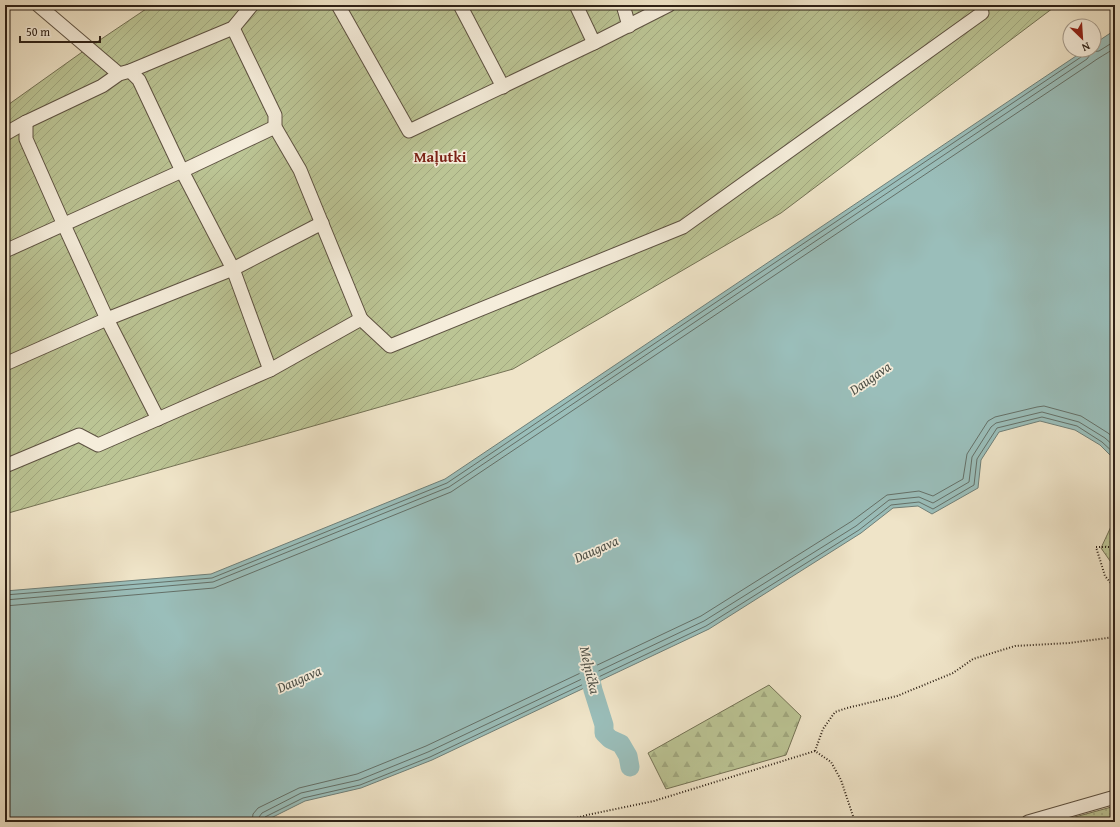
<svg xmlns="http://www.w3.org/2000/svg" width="1120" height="827" viewBox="0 0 1120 827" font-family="'Gentium Book Plus',serif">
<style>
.grass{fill:url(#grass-dots);stroke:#747255}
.forest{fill:url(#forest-firs);stroke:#747255}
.garden{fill:url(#garden-furrows);stroke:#747255}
.water{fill:#9abeba;stroke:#6f7f78}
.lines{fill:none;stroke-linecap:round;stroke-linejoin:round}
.shore{stroke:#647068;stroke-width:1}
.river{stroke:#9abeba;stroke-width:19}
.minor-casing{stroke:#5e5242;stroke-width:15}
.path{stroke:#2e2116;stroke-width:2;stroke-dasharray:1 2;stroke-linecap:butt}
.minor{stroke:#f5eddb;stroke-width:13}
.labels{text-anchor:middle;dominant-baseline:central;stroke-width:3.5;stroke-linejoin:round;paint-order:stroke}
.water-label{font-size:14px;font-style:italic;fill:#4e5047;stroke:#f5eddb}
.quarter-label{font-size:15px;font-weight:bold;fill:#7a1f14;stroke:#f5eddb}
</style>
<defs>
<pattern id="grass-dots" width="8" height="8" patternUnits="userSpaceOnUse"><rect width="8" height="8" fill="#bbc494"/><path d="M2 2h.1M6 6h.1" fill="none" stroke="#a1a87f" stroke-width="1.8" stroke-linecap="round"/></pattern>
<pattern id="forest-firs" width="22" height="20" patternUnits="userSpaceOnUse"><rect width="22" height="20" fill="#bbc494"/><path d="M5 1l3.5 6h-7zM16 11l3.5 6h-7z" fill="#a1a87f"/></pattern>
<pattern id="garden-furrows" width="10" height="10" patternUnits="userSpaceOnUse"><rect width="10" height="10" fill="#bbc494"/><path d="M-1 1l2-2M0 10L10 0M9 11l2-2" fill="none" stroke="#a1a87f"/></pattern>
</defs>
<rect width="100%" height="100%" fill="#efe4c8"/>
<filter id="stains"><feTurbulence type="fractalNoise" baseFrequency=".005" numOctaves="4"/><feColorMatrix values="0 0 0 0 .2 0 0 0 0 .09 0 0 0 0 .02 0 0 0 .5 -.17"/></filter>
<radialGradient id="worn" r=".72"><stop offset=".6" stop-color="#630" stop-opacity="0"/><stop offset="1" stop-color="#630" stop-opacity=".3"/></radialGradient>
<g class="grass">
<path d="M1115 518V568L1101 548Z"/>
<path d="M1115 806V822H1057Z"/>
</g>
<path class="forest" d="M769 685 801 716 786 755 666 789 648 753Z"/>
<path class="garden" d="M152 5H1057L781 213 513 369 5 514V107L85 50Z"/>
<path class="water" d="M1115 30V460L1100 445 1075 430 1040 421 999 432 981 460 978 488 932 514 918 506 893 508 861 533 709 629 432 760 361 788 305 801 263 822H5V591L211 574 445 479 1085 50H1094V44Z"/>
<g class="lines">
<g class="shore">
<path d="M5 595 212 578 447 483 1084 55 1086 50"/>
<path d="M5 600 213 582 449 487 1087 59 1092 52 1099 51 1115 41"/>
<path d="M5 606 214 588 451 492 1090 64C1098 58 1106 54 1115 48"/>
<path d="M252 822 253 814 258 808 299 788 357 774 426 746 701 616 852 521 887 495 919 491 933 496 963 479 967 454 988 421 995 417 1037 407 1044 406 1081 416 1108 433 1115 439"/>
<path d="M258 822 259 817 262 813 301 793 359 780 428 752 704 621 856 526 889 500 919 497 933 503 969 482 972 457 991 427 996 423 1042 412 1079 422 1105 438 1115 447"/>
<path d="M263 822 265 817 303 798 360 785 430 757 706 626 859 530 891 505 919 502 933 509 974 485 977 459 997 428 1042 417 1077 426 1102 442 1115 454"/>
</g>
<path class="river" d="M586 659 593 690 604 725V733L610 739 621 744 628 756 630 767"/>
<defs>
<g id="minor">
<path d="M38 5 119 74"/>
<path d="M338 5 409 131 594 43 669 5"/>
<path d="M460 5 503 87"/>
<path d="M576 5 594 43"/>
<path d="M623 5 629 26"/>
<path d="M233 28 275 115V127L300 170 361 319"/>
<path d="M130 71 139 80 182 171 233 269 270 370"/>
<path d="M26 122V139L64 225 107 319 158 419"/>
<path d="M5 134 26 122 102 86 119 74 130 71 233 28 252 5"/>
<path d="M5 251 182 171 275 127"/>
<path d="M5 364 107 319 233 269 322 223"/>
<path d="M5 466 79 435 98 445 270 370 361 319 390 346 683 227 982 13"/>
<path d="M1028 822 1115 797"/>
</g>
</defs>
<use href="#minor" class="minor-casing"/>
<g class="path">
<path d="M1115 547H1096L1105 576 1115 588"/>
<path d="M815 751 823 729 835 712 847 708 897 696 953 673 973 659 1015 646 1069 643 1115 637"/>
<path d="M563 822 587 815 654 801 815 751 831 762 841 780 855 822"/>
</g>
<use href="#minor" class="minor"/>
</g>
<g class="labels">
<g class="water-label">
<text transform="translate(870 378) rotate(-35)">Daugava</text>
<text transform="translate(596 549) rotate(-24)">Daugava</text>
<text transform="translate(590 670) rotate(77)">Meļņička</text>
<text transform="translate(299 679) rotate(-24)">Daugava</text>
</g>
<g class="quarter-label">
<text x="440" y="156">Maļutki</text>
</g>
</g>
<rect width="1120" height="827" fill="none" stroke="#efe4c8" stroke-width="20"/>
<rect x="6" y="6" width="1108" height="815" fill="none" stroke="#2e2116" stroke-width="2"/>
<rect x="10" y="10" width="1100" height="807" fill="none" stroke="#2e2116"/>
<g transform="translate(1082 38) rotate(155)"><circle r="19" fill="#f5eddb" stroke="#a59b8c"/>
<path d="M0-3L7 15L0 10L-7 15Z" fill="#8f2418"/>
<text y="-6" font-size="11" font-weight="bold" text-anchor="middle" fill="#2e2116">N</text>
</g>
<path d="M20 36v6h80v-6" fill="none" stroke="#2e2116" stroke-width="2"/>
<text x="26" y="36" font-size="12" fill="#2e2116" stroke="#f5eddb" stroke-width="3" paint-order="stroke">50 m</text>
<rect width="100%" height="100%" filter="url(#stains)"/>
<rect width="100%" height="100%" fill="url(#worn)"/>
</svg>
